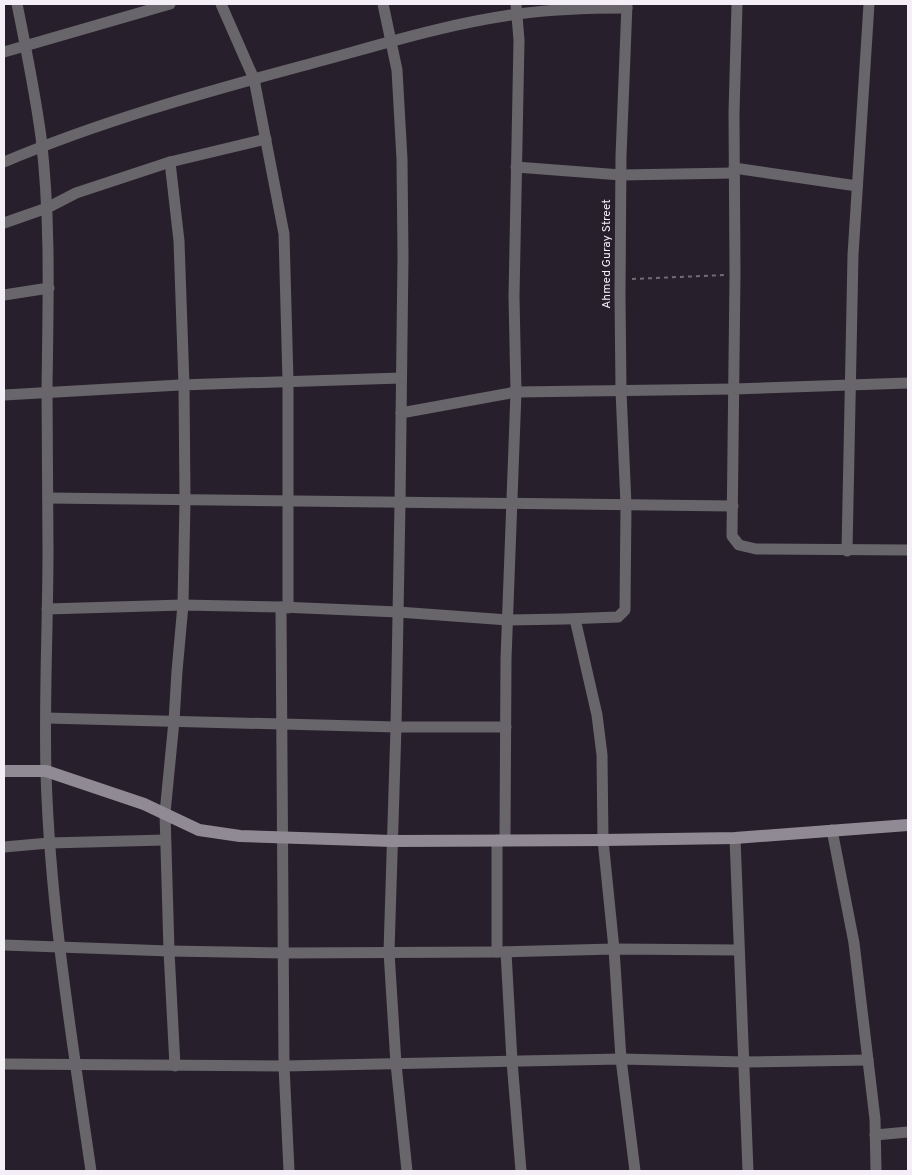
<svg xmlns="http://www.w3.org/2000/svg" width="912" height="1175" viewBox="0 0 912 1175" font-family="Overpass,sans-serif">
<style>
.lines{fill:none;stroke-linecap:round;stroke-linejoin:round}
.path{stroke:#726c76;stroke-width:2;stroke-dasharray:4 4;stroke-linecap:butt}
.street{stroke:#68656b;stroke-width:11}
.secondary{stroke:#908a94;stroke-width:12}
.labels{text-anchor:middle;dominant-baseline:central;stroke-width:5;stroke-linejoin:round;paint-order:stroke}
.street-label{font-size:12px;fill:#f4eff7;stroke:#27202c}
</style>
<rect width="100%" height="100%" fill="#27202c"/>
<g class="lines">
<path class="path" d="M632 279 725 275"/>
<g class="street">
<path d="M17 4C26 48 35 92 41 137 51 221 48 306 47 390 47 443 48 496 48 549 48 624 44 699 46 773 50 907 72 1039 91 1171"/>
<path d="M221 4 254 79 284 234 288 381V608"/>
<path d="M383 4 397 70 402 159 403 257 400 503 396 727 389 952 396 1064 407 1171"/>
<path d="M737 4 734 113 735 274 732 536 739 545 756 549 908 550"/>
<path d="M4 52 170 4"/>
<path d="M4 162C99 122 198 94 298 67 370 48 443 24 518 14 554 9 590 8 627 8"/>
<path d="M170 162 179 241 184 385 185 500 183 605 177 671 174 721 165 813 169 951 175 1066"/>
<path d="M516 167 621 175 734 173"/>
<path d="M734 168 857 186"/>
<path d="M4 223 47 208 76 193 170 162 266 139"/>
<path d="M4 295 49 288"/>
<path d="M4 395 180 385 401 378"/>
<path d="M401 413 516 392 734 389 908 383"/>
<path d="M48 498 733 506"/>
<path d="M847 551 853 255 869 4"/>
<path d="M281 607 284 1066 289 1171"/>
<path d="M47 609 183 605 281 607 398 612 508 620 565 619 618 617 625 610 626 505 621 391 620 295 621 156 627 4"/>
<path d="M575 619 597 715 602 755 603 840 614 949 621 1059 635 1171"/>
<path d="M46 718 396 727H506"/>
<path d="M832 830 854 943 875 1119 876 1171"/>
<path d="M735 838 748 1171"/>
<path d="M505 840 506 659 516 392 514 297 519 40 516 4"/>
<path d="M4 847 49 843 165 840"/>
<path d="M4 945 169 951 284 953 497 952 614 949 738 950"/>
<path d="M497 952V840"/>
<path d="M506 952 512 1061 521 1171"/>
<path d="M4 1064 284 1066 621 1059 744 1062 868 1060"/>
<path d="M875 1135 908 1132"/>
</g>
<path class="secondary" d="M4 771H46L144 804 199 830 240 836 392 841 603 840 735 838 908 825"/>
</g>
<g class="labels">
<g class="street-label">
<text transform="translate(607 254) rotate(-90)">Ahmed Guray Street</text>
</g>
</g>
<rect width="912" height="1175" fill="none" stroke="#f4eff7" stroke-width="10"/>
</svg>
